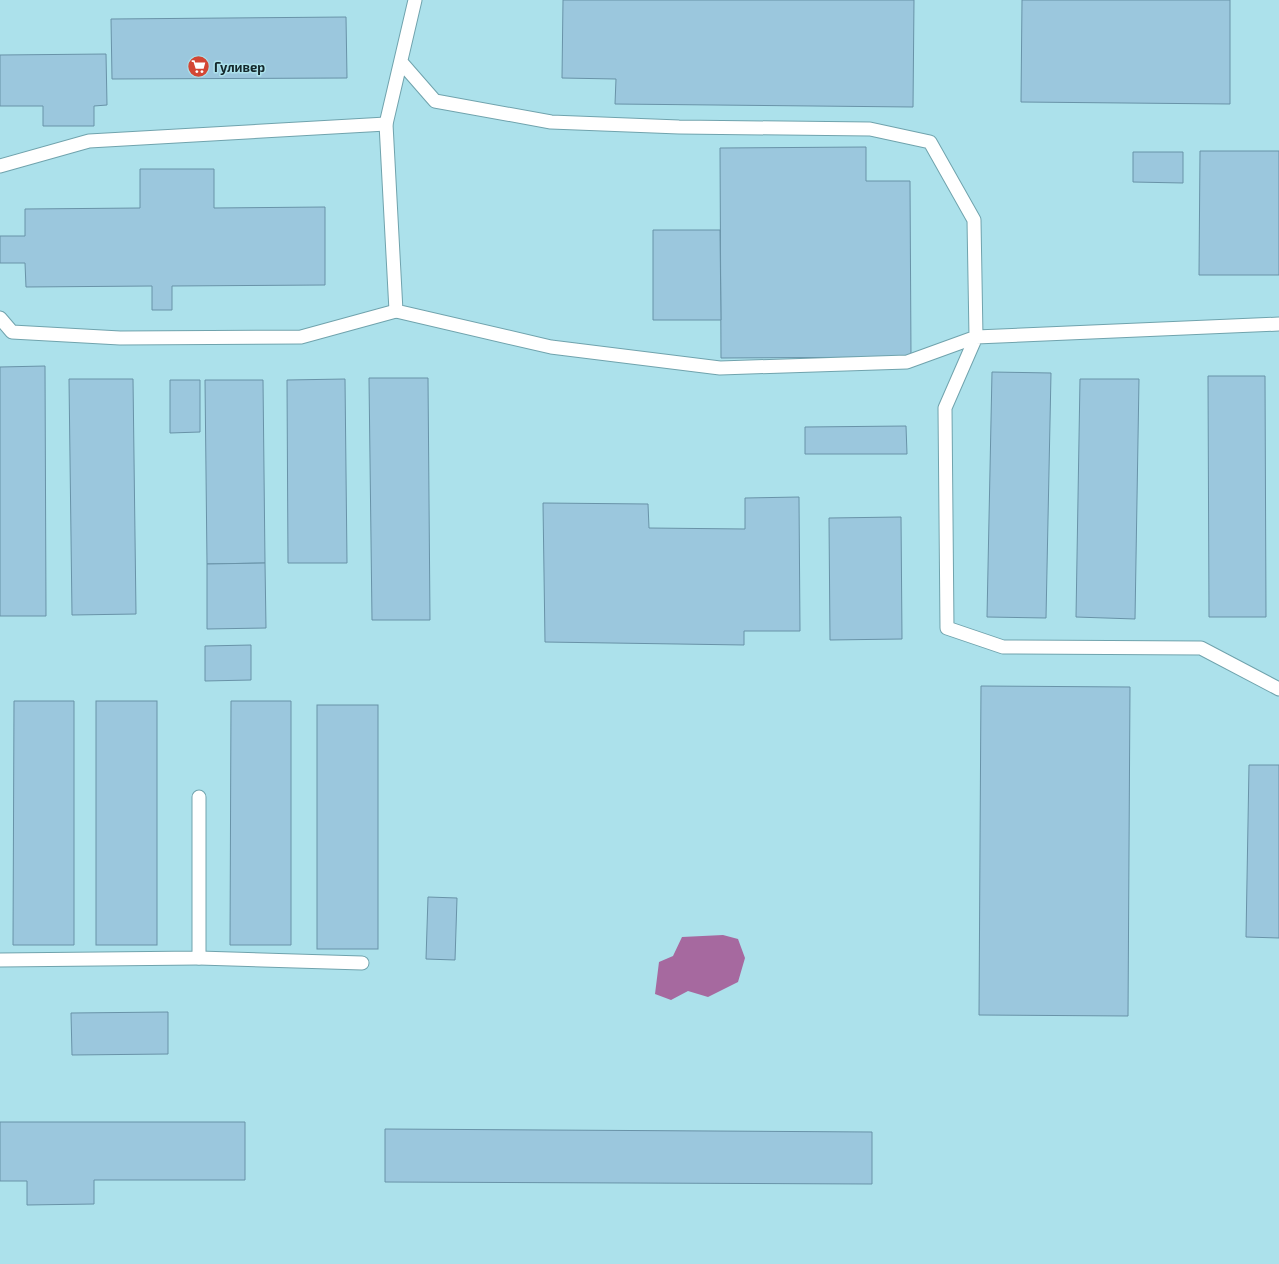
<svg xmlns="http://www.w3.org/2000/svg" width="1279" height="1264" viewBox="0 0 1279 1264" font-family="'Exo 2',sans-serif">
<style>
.water{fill:#a6699f}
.building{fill:#9bc7dd;stroke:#6993a8}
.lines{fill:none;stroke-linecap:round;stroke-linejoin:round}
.service-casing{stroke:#70a3ad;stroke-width:15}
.service{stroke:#fff;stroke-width:13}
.labels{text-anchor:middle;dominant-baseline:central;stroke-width:3;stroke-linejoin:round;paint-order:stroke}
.poi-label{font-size:13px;font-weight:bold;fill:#14282c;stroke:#ace1eb;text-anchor:start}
</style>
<rect width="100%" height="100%" fill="#ace1eb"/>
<path class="water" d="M723 935 738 939 745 958 738 982 708 997 688 991 671 1000 655 994 659 962 673 956 682 937Z"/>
<g class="building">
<path d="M563 0H914L913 107 615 104 616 79 562 78Z"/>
<path d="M1022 0H1230V104L1021 102Z"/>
<path d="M346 17 347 78 112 79 111 19Z"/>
<path d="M106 54 107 105 94 106V126H43V106H0V55Z"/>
<path d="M866 147V181H910L911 357 721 358 720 148Z"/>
<path d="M1200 151H1279V275H1199Z"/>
<path d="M1133 152H1183V183L1133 182Z"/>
<path d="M140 169H214V208L325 207V285L172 286V310H152V286L26 287 25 263H0V236H25V209L140 208Z"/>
<path d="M653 230H720L721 320H653Z"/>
<path d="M45 366 46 616H0V367Z"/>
<path d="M992 372 1051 373 1046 618 987 617Z"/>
<path d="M1208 376H1265L1266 617H1209Z"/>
<path d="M369 378H428L430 620H372Z"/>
<path d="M69 379H133L136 614 72 615Z"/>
<path d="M345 379 347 563H288L287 380Z"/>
<path d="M1080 379H1139L1135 619 1076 617Z"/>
<path d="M170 380H200V432L170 433Z"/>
<path d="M205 380H263L265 563 207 564Z"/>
<path d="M906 426 907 454H805V427Z"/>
<path d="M799 497 800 631H744V645L545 642 543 503 648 504 649 528 745 529V498Z"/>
<path d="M901 517 902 639 830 640 829 518Z"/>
<path d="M265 563 266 628 207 629V564Z"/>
<path d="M251 645V680L205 681V646Z"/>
<path d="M981 686 1130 687 1128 1016 979 1015Z"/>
<path d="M14 701H74V945H13Z"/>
<rect x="96" y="701" width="61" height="244"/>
<path d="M231 701H291V945H230Z"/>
<rect x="317" y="705" width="61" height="244"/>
<path d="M1249 765H1279V938L1246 937Z"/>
<path d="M428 897 457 898 455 960 426 959Z"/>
<path d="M168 1012V1054L72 1055 71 1013Z"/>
<path d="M0 1122H245V1180H94V1204L27 1205V1181H0Z"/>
<path d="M385 1129 872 1132V1184L385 1182Z"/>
</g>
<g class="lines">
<defs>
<g id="service">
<path d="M401 62 435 101 551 122 679 127 870 129 930 142 974 220 976 337 907 362 720 368 551 347 396 311 386 124 415 0"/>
<path d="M0 166 89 141 386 124"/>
<path d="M0 318 12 332 120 338 301 337 396 311"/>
<path d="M1279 324 976 337 945 408 947 628 1003 647 1201 648 1279 689"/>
<path d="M199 958 362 963"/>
<path d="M0 960 199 958V797"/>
</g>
</defs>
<use href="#service" class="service-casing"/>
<use href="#service" class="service"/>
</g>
<defs>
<symbol id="supermarket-disc" viewBox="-11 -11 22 22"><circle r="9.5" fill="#d34634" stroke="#ace1eb"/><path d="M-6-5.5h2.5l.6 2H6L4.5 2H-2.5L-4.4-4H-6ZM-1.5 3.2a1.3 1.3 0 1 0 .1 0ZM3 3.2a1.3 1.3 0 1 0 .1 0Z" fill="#fff"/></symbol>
</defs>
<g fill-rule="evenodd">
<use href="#supermarket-disc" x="186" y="54" width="25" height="25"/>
</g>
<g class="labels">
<g class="poi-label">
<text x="214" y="67">Гуливер</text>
</g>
</g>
</svg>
